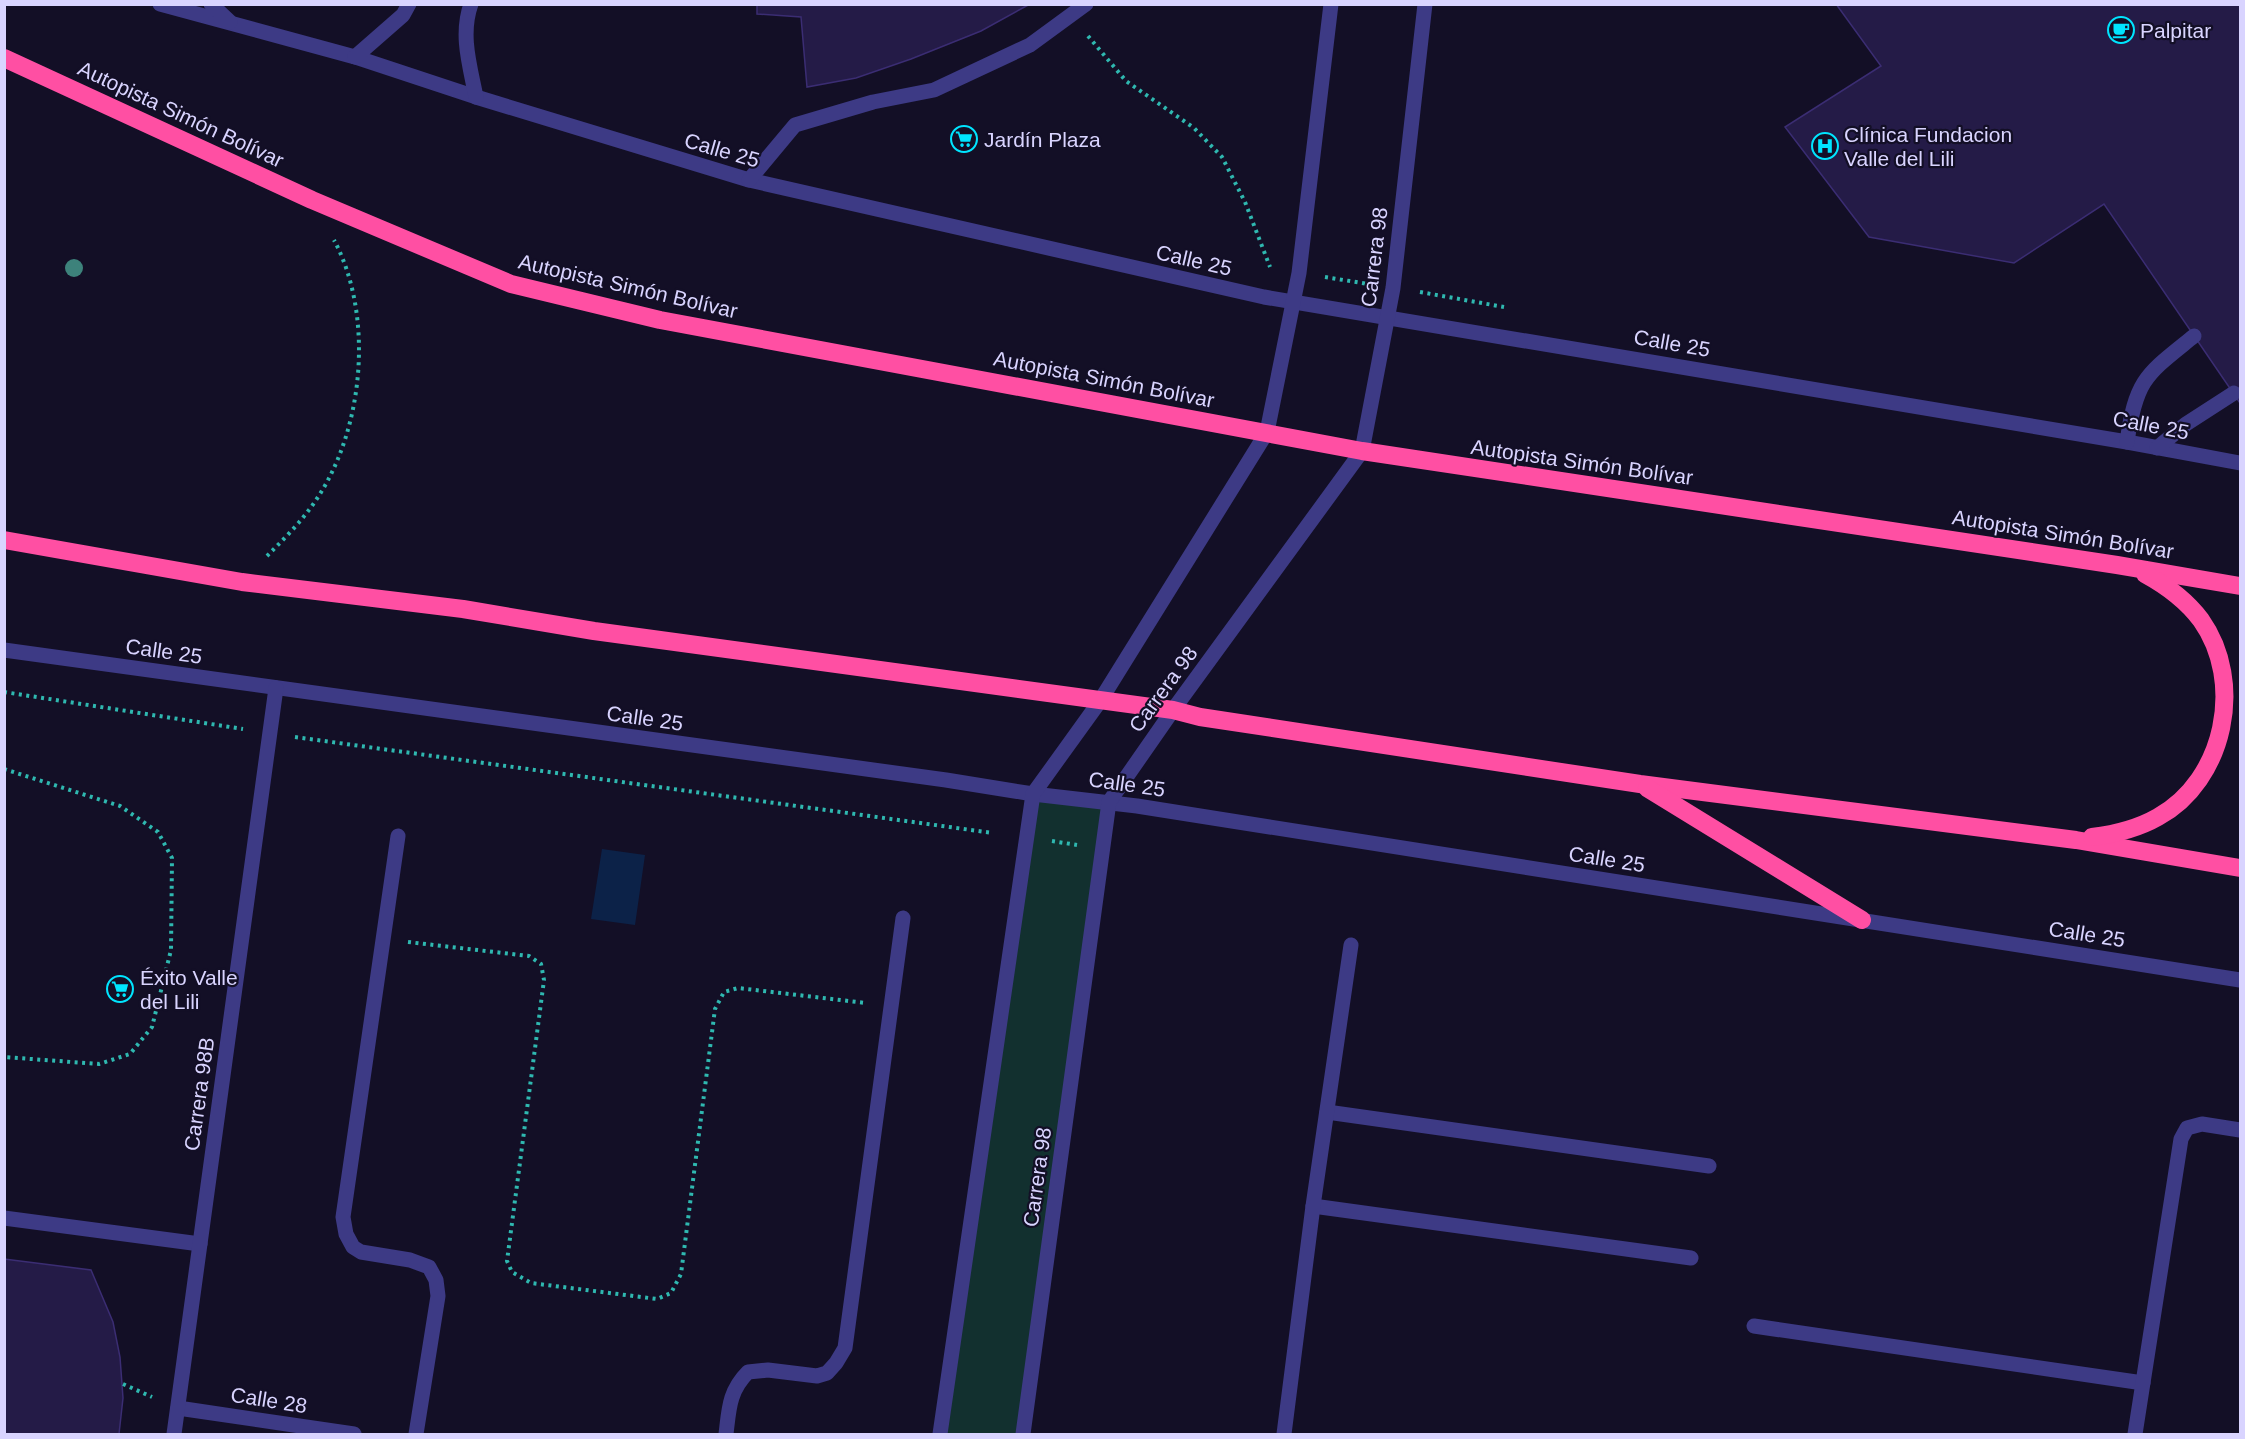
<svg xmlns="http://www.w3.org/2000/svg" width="2245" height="1439" viewBox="0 0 2245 1439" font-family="Helvetica,sans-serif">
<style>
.green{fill:#12302f}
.water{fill:#0c2248}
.building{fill:#241b47;stroke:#3b2d73;stroke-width:1.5}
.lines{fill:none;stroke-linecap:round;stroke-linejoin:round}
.path{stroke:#2fb8b0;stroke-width:4;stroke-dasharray:3 4.5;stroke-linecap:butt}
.minor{stroke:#3d3a85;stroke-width:15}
.highway{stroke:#ff4fa3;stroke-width:18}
.tree{fill:#3d827b}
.labels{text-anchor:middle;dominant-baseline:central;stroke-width:4.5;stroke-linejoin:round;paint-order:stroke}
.poi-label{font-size:21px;fill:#d9d4ff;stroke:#130f26;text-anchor:start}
.street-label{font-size:21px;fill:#d9d4ff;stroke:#130f26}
</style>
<rect width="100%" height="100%" fill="#130f26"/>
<path class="green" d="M1033 794 1109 802 1023 1434H940Z"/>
<path class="water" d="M602 849 645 855 635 925 591 919Z"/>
<g class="building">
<path d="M757 4H1030L981 31 911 59 856 78 807 87 801 17 757 14Z"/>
<path d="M1836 4H2240V403L2104 204 2014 263 1869 237 1785 127 1881 66Z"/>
<path d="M4 1259 91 1270 113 1322 120 1357 123 1398 119 1434H4Z"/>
</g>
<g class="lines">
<g class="path">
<path d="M1088 36 1126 81 1194 128 1222 157 1245 202 1270 267"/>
<path d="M1325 277 1368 284"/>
<path d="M1420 292 1504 307"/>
<path d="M267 556C285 538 304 519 318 497 364 427 374 315 334 240"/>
<path d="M4 692 243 729"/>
<path d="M295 737 993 833"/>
<path d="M4 769 120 806 158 832 172 858 171 950 152 1027 130 1054 99 1064 4 1057"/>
<path d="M1052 841 1077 845"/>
<path d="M408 942 529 956 541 964 544 980 507 1261 512 1272 531 1283 657 1299 671 1293 681 1274 715 1009 724 992 738 988 866 1003"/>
<path d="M123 1384 152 1397"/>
</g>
<g class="minor">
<path d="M160 4 355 57 476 97 749 180 1264 297 2127 442 2240 463"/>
<path d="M211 4 230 22"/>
<path d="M471 4C460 35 470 66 476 97"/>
<path d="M355 57 403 15 409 4"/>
<path d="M749 180 795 125 873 102 934 90 1030 45 1086 4"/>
<path d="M2127 442C2136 378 2147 374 2194 336"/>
<path d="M2157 448 2186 424 2234 393"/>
<path d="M4 650 946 780 1033 794 1137 806 2240 980"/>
<path d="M398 836 343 1217 346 1234 353 1247 361 1252 410 1260 429 1267 436 1280 438 1296 416 1434"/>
<path d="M1327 1112 1709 1166"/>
<path d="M1313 1206 1691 1258"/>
<path d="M4 1218 200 1244"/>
<path d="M1754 1326 2143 1383"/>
<path d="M178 1408 354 1434"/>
<path d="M174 1434 276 688"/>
<path d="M726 1434C729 1409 729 1391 748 1372L768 1370 817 1376 827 1373 836 1363 845 1348 903 918"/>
<path d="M940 1434 1033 794 1100 701 1267 432 1299 273 1331 4"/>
<path d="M1023 1434 1109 802 1173 710 1362 451 1393 288 1425 4"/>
<path d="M1284 1434 1313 1206 1351 945"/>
<path d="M2135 1434 2181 1139 2187 1128 2202 1124 2240 1130"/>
</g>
<g class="highway">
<path d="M4 58 312 200 511 284 660 320 1362 451 2117 565 2240 586"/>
<path d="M4 540 242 582 463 609 594 631 1173 710 1200 717 1640 784 2076 840 2240 868"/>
<path d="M1647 788 1862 920"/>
<path d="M2092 837C2116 834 2137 829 2158 817 2225 780 2245 682 2201 620 2186 600 2167 586 2145 574"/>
</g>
</g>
<circle class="tree" cx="74" cy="268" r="9"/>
<defs>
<symbol id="cafe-ring" viewBox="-11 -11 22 22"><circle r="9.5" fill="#130f26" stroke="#00e5ff" stroke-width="1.5"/><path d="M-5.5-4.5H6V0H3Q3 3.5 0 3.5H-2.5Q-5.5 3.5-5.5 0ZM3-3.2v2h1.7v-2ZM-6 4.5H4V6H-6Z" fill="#00e5ff"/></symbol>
<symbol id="supermarket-ring" viewBox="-11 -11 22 22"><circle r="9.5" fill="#130f26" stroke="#00e5ff" stroke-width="1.5"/><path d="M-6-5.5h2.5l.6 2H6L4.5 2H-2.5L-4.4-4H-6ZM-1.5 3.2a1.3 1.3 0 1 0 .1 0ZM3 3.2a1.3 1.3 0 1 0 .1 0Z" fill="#00e5ff"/></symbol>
<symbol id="hospital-ring" viewBox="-11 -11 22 22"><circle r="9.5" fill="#130f26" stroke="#00e5ff" stroke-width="1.5"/><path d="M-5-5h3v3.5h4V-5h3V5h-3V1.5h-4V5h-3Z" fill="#00e5ff"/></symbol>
</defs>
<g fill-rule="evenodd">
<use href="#cafe-ring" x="2106" y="15" width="30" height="30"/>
<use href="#supermarket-ring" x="949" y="124" width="30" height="30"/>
<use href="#hospital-ring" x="1810" y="131" width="30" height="30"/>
<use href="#supermarket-ring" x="105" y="974" width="30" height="30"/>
</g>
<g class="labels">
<g class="poi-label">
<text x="2140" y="30">Palpitar</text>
<text x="1844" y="134">Clínica Fundacion<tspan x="1844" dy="24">Valle del Lili</tspan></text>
<text x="984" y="139">Jardín Plaza</text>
<text x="140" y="977">Éxito Valle<tspan x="140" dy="24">del Lili</tspan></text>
</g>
<g class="street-label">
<text transform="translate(181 114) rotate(25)">Autopista Simón Bolívar</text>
<text transform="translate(722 150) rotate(16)">Calle 25</text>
<text transform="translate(1374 257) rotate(-83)">Carrera 98</text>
<text transform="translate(1194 260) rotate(13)">Calle 25</text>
<text transform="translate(628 286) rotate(13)">Autopista Simón Bolívar</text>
<text transform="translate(1672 343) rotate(10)">Calle 25</text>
<text transform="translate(1104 379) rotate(11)">Autopista Simón Bolívar</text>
<text transform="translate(2151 425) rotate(11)">Calle 25</text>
<text transform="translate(1582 462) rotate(8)">Autopista Simón Bolívar</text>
<text transform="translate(2063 534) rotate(9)">Autopista Simón Bolívar</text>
<text transform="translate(164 651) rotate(8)">Calle 25</text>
<text transform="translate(1163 689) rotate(-54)">Carrera 98</text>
<text transform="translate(645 718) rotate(8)">Calle 25</text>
<text transform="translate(1127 784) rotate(8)">Calle 25</text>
<text transform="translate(1607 859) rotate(9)">Calle 25</text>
<text transform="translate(2087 934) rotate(9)">Calle 25</text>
<text transform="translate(199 1094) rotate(-82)">Carrera 98B</text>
<text transform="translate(1037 1177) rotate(-82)">Carrera 98</text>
<text transform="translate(269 1400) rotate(9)">Calle 28</text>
</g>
</g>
<rect width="2245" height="1439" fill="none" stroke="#d9d4ff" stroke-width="12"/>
</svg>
